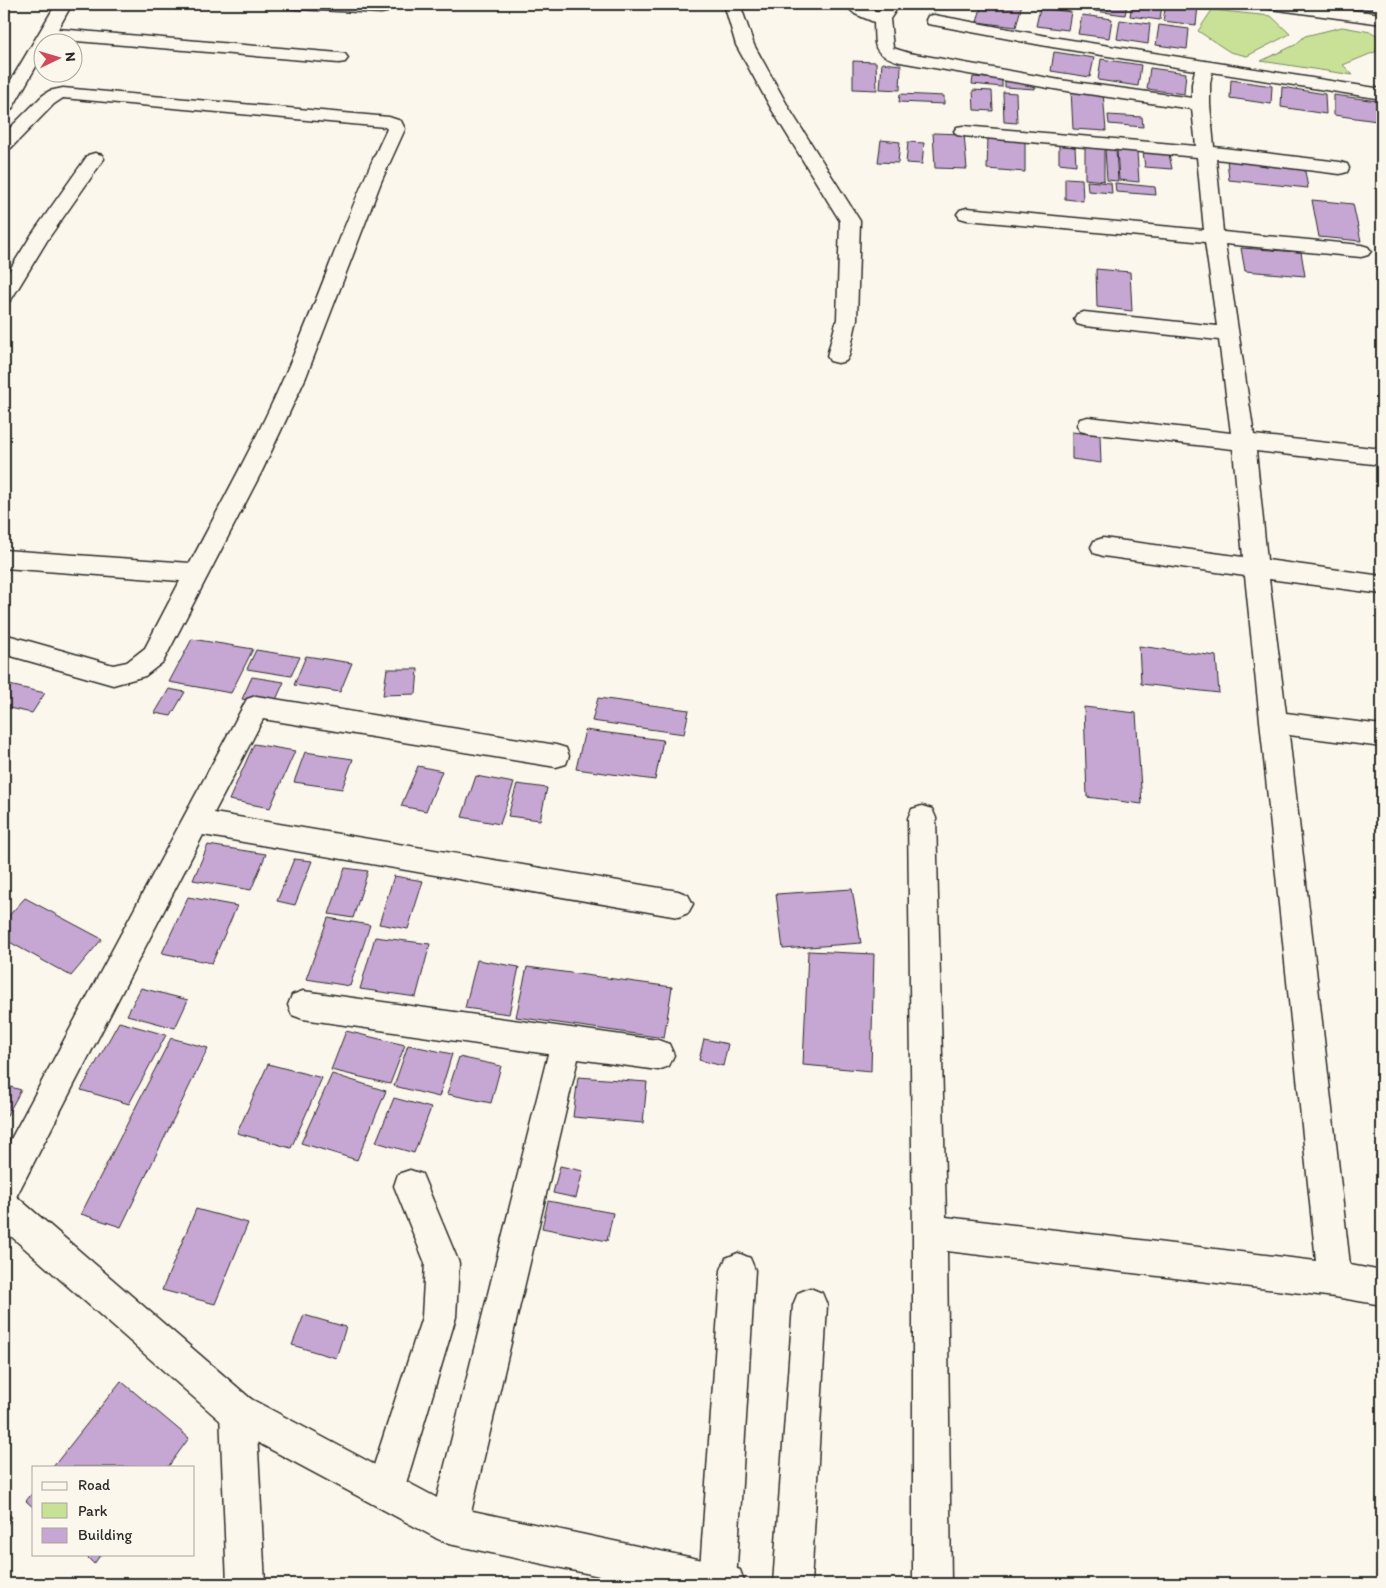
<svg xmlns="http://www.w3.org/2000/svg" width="1386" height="1588" viewBox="0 0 1386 1588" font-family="Itim,sans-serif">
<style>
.green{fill:#c9e197;stroke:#7a8661}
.building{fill:#c6a7d3;stroke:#2b2b2b}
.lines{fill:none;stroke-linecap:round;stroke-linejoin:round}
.street-casing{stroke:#2b2b2b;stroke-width:3}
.secondary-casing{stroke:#2b2b2b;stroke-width:3}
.street{fill:#fbf7ec;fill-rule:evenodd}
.secondary{fill:#fbf7ec;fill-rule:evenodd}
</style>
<rect width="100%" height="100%" fill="#fbf7ec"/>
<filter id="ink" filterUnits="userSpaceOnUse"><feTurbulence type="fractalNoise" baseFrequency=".02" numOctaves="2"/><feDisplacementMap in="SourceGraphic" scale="10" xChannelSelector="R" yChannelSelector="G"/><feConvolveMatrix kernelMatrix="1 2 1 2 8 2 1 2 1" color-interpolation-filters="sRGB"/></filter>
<g filter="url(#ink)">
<g class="green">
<path d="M1212 10 1271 16 1290 34 1247 56 1230 52 1198 31Z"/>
<path d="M1342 27 1371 32 1382 38V49L1343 65 1353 75 1261 61 1295 45 1305 36Z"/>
</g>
<g class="building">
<path d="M982 4H1022L1016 27 977 22Z"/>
<path d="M1062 4H1092L1091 9 1061 5Z"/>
<path d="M1097 4H1127L1125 15 1095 11Z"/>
<path d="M1132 4H1162L1160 20 1130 16Z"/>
<path d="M1166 4 1198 6 1196 25 1163 21Z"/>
<path d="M1344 4H1371L1372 10 1344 6Z"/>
<path d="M1040 8 1071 12 1068 30 1036 26Z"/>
<path d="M1082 15 1112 19 1109 38 1078 34Z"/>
<path d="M1120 20 1150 24 1148 44 1117 39Z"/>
<path d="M1159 25 1189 29 1187 49 1156 45Z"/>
<path d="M1054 52 1094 58 1090 77 1051 71Z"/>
<path d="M1101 59 1141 65 1138 86 1098 80Z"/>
<path d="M853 61 876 62 877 90 853 89Z"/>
<path d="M882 63 901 65 900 90 880 89Z"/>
<path d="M1150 68 1186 73 1184 94 1147 89Z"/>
<path d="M973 77 1002 79V87L972 84Z"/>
<path d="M1005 79 1035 81V89L1005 87Z"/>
<path d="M1231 80 1272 86 1271 104 1230 98Z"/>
<path d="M1282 87 1325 94 1326 114 1281 107Z"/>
<path d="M973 90 992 91 993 111 974 110Z"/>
<path d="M1071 90 1103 92 1106 131 1073 129Z"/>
<path d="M1003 92 1016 93 1017 123 1004 122Z"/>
<path d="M900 94 944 96V104L899 102Z"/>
<path d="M1334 95 1377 101V121L1334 115Z"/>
<path d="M1108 115 1142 117 1143 127 1109 124Z"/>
<path d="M933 133 964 134 967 169 935 168Z"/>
<path d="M988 137 1025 140V172L987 169Z"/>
<path d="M881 140 900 142 898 163 878 162Z"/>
<path d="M908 142 924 143 922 164 906 163Z"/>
<path d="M1059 145 1075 147 1076 165 1059 163Z"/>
<path d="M1085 146 1104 148V181L1085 179Z"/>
<path d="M1105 149 1116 150 1118 181 1107 180Z"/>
<path d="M1117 150 1137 152 1139 182 1119 180Z"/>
<path d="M1143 152 1169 154 1172 169 1145 167Z"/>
<path d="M1227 159 1304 166 1308 188 1229 180Z"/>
<path d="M1065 178 1082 179 1083 201 1065 199Z"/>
<path d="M1087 181 1111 183 1112 193 1088 191Z"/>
<path d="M1115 183 1155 187 1156 195 1116 192Z"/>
<path d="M1312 200 1353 204 1361 241 1319 237Z"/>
<path d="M1241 248 1301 252 1305 276 1245 271Z"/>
<path d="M1096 269 1130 272 1132 311 1097 307Z"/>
<path d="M1072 432 1100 435 1101 463 1072 459Z"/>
<path d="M192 639 253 649 231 693 169 682Z"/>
<path d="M1139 646 1216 656 1219 693 1141 684Z"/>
<path d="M256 650 300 657 291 676 247 669Z"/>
<path d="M306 656 352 663 340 692 294 685Z"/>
<path d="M387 669H418L416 694 383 695Z"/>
<path d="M252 677 284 682 274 704 242 699Z"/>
<path d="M9 685 45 693 32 713 4 707V693Z"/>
<path d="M169 689 185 692 171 716 155 713Z"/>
<path d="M598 698 689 710 684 734 592 721Z"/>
<path d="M1084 707 1136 713 1142 804 1087 797Z"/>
<path d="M585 730 663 740 655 780 576 769Z"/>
<path d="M254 744 295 751 270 808 229 800Z"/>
<path d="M305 752 353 759 342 789 294 782Z"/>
<path d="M418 766 442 771 426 811 401 806Z"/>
<path d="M476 776 514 783 500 824 462 817Z"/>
<path d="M517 784 547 788 540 820 508 816Z"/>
<path d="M208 845 266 854 251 890 193 880Z"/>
<path d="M294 859 312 861 295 905 277 901Z"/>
<path d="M345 868 368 871 353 918 329 914Z"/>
<path d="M394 876 423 881 408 929 379 924Z"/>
<path d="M852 889 861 943 783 949 776 894Z"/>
<path d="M188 897 237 906 212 963 162 953Z"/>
<path d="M25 898 102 939 71 976 4 939V921Z"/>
<path d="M328 918 370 925 350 986 306 979Z"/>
<path d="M375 937 430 944 416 997 360 989Z"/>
<path d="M808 951 874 954 871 1071 803 1065Z"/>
<path d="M477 960 519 967 509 1014 465 1008Z"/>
<path d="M527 967 672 987 664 1038 516 1017Z"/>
<path d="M141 988 188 1000 175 1028 127 1015Z"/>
<path d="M119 1022 166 1035 129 1104 81 1090Z"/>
<path d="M346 1031 405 1045 390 1084 331 1070Z"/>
<path d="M171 1038 208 1048 121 1227 81 1214Z"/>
<path d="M704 1039 728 1044 723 1066 699 1060Z"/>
<path d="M408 1045 452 1054 439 1097 394 1086Z"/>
<path d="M459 1057 501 1066 491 1103 447 1094Z"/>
<path d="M268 1064 322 1078 291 1148 237 1133Z"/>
<path d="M332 1074 386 1091 357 1160 301 1143Z"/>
<path d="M578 1077 647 1082 643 1123 573 1117Z"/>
<path d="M4 1085 21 1090 5 1119H4Z"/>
<path d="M394 1098 431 1108 414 1153 376 1142Z"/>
<path d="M560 1166 583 1171 576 1198 553 1193Z"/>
<path d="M548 1201 613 1213 607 1241 542 1228Z"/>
<path d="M196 1209 248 1223 215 1304 162 1290Z"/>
<path d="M304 1315 346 1327 336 1358 292 1345Z"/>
<path d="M121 1381 189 1438 168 1467H53Z"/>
<path d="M34 1491V1508L26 1501Z"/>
<path d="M4 1511 12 1517 4 1529Z"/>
<path d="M84 1554H101L94 1564Z"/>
</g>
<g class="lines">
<defs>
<g id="street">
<path d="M56 4H72L58 29 339 53 345 54 348 58 345 62 339 63 52 39 50 42H42V56L13 107 10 111 4 112V92Z"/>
<path d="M288 4H384L389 8 387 12 381 13 296 9 290 8Z"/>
<path d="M724 4H740L754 45 790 110 860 221 857 319 849 356 846 361 838 363 830 361 827 356 837 319 840 221 772 110 736 45Z"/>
<path d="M844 4H863L879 12 884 4H900L890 19 893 48 909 53 1060 80 1192 98V84L1195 70 1052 47 934 25 928 24 926 20 928 16 934 15 1052 37 1382 89V99L1212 72 1210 84V105L1214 147 1340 162 1347 164 1349 168 1347 172 1340 174 1216 159 1223 232 1361 245 1368 247 1371 251 1368 255 1361 257 1225 244 1254 435 1382 449V465L1256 451 1267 560 1382 576V594L1269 579 1286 713 1382 725V747L1289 735 1350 1265 1382 1271V1305L1335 1297 947 1251 951 1584H913V1232L908 818 912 809 922 806 932 809 936 818 946 1217 1316 1261 1245 576 1103 556 1094 553 1091 547 1094 541 1103 538 1243 557 1233 449 1088 433 1080 431 1077 425 1080 419 1088 417 1231 433 1219 340 1084 326 1077 324 1074 319 1077 314 1084 312 1217 326 1205 242 967 220 960 218 957 214 960 210 967 208 1204 230 1197 157 963 136 957 135 954 131 957 127 963 126 1196 146 1192 109 1060 90 900 62C872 53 875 50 874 22L855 14Z"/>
<path d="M1263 4H1306L1382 14V24L1271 9 1265 8Z"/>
<path d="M63 88 389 117 401 121 405 129 381 182 306 377 262 471 163 662 145 676 113 685 4 654V634L113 665 127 662 145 648 180 581 4 568V550L190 563C222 502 256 441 284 377 320 295 348 210 387 129L385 127 63 98 54 104 11 148 4 149V134L42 96 49 91Z"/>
<path d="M95 153 102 155 104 159 48 239 11 300 4 302V279L32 234 88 155Z"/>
<path d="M256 696 556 745 566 748 569 756 566 764 556 767 263 719 214 813 678 891 688 895 693 904 688 913 678 917 203 835 16 1197 4 1201V1152L247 699Z"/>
<path d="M303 991 658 1040 669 1044 674 1055 669 1066 658 1070 578 1059 468 1525 462 1538 449 1544 436 1538 430 1525 548 1054 303 1019 292 1015 288 1005 292 995Z"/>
<path d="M410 1170 422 1174 459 1263 456 1317 404 1490 398 1503 385 1509 372 1503 366 1490 422 1317 425 1263 394 1186 398 1174Z"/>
<path d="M738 1253 750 1258 755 1270 736 1582 735 1584H699L721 1270 726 1258Z"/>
<path d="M810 1288 822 1293 827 1305 811 1584H773L793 1305 798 1293Z"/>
<path d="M238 1394 251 1399 256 1412 265 1584H227L220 1412 225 1399Z"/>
</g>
<path id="secondary" d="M4 1191 16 1196 251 1399 454 1507 726 1565 740 1570 745 1584H637L449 1544 436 1538 225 1425 4 1230Z"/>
</defs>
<use href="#street" class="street-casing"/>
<use href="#secondary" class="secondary-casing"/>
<use href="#street" class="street"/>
<use href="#secondary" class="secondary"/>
</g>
</g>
<rect width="1386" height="1588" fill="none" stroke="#fbf7ec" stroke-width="20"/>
<rect x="10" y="10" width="1366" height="1568" fill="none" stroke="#2b2b2b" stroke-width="2" filter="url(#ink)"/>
<rect x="32" y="1466" width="162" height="90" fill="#fbf7ec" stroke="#a8a59f"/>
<rect x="42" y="1482" width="25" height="8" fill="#fbf7ec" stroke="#a8a59f"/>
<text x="78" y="1490" font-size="15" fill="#2b2b2b">Road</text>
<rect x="42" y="1503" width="25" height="15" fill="#c9e197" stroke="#a8a59f"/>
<text x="78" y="1516" font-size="15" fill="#2b2b2b">Park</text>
<rect x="42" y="1528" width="25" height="15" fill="#c6a7d3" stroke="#a8a59f"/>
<text x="78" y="1540" font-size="15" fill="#2b2b2b">Building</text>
<g transform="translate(58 58) rotate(85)"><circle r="24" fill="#fbf7ec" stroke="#a8a59f"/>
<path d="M0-4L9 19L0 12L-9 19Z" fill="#d1495b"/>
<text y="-8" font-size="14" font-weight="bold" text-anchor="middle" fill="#2b2b2b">N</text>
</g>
</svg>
